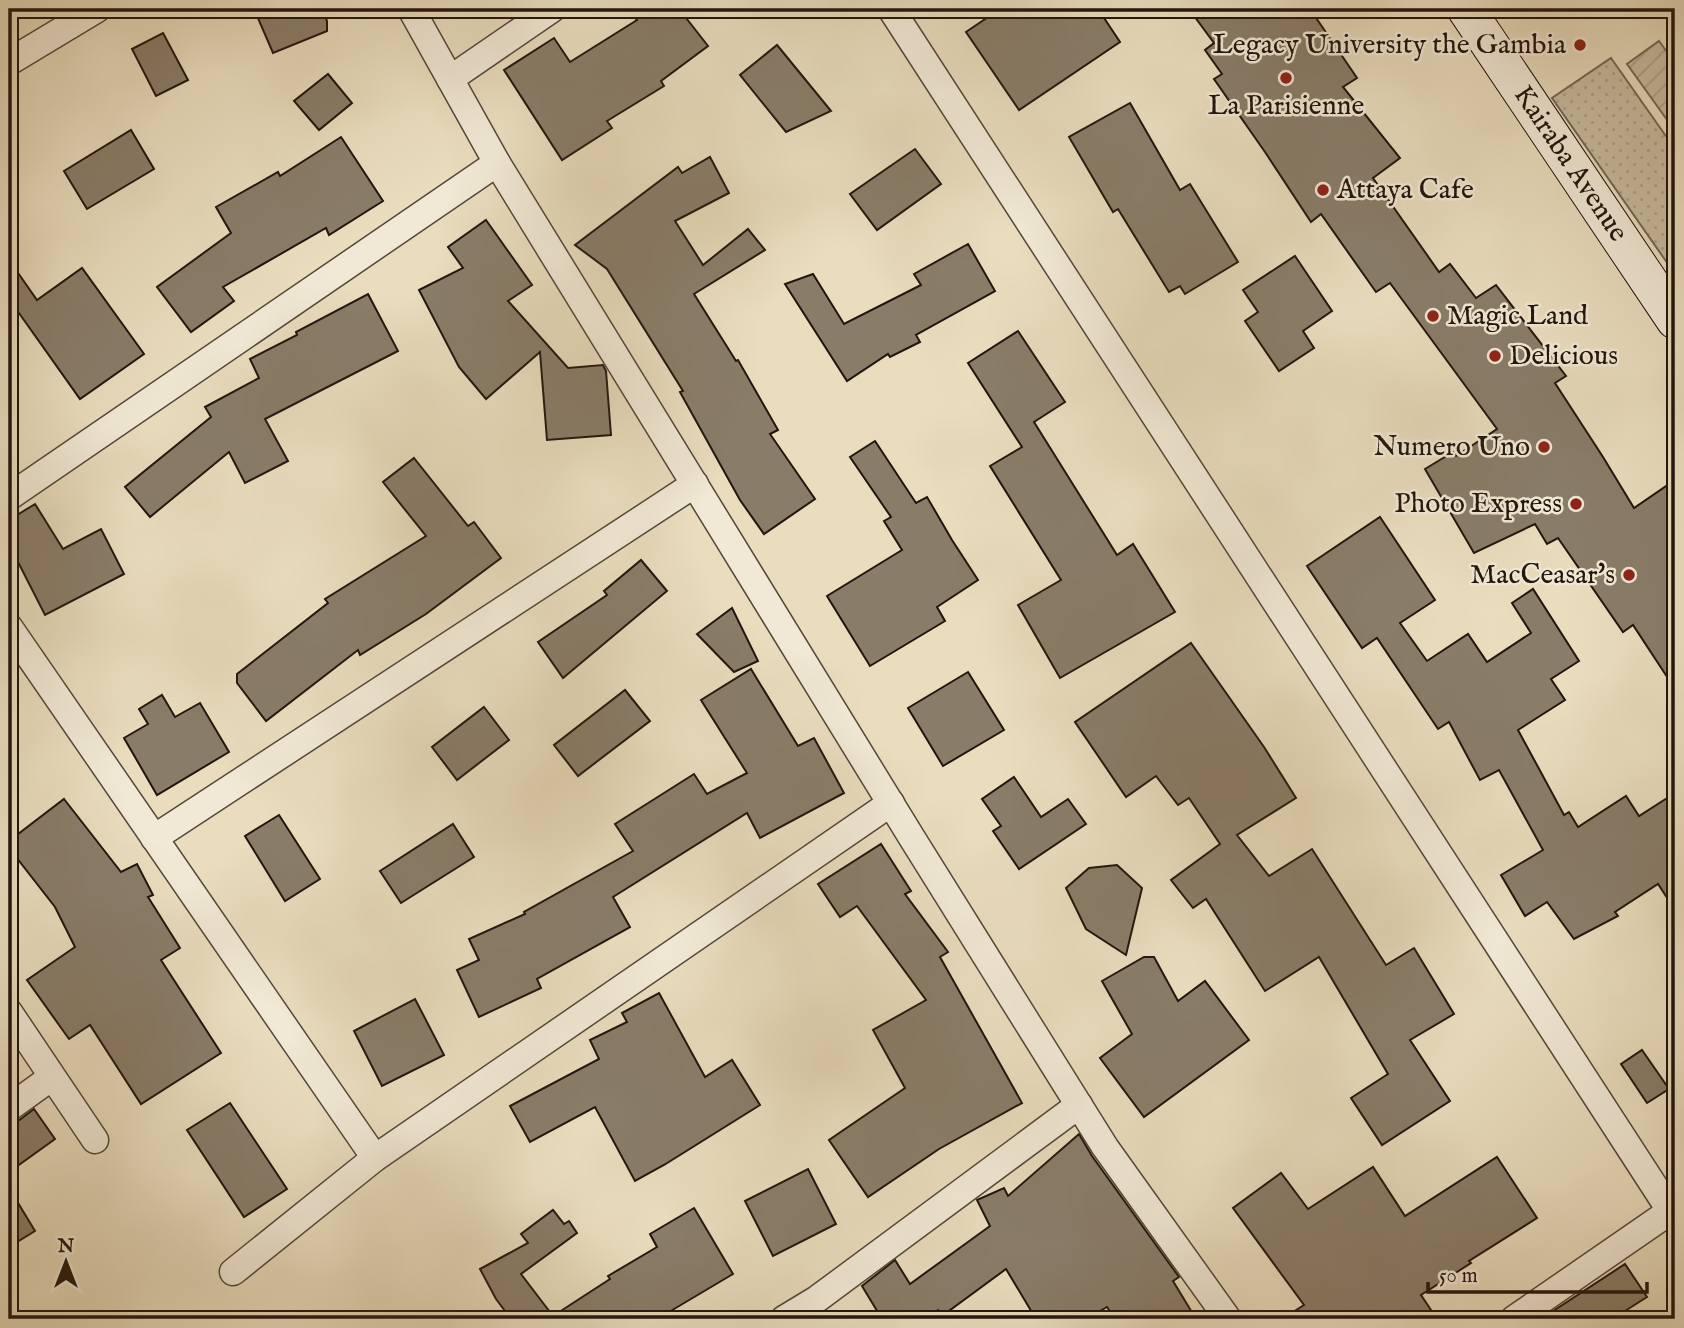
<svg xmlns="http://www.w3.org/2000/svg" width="1684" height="1328" viewBox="0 0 1684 1328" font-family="'IM FELL English',serif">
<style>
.grass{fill:url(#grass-dots);stroke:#746856;stroke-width:2}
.garden{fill:url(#garden-furrows);stroke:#746856;stroke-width:2}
.building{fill:#897d69;stroke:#21160d;stroke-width:2}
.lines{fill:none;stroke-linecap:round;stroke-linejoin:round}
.street-casing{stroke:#534839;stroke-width:29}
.secondary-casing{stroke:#21160d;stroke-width:39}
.street{stroke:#f1e9d5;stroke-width:26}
.secondary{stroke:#f1e9d5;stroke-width:37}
.poi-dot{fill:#8f2418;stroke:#f1e9d5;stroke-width:2.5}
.labels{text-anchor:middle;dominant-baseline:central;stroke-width:5;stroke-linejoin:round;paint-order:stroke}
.poi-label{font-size:28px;fill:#21160d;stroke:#f1e9d5;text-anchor:end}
.street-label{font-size:28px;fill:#21160d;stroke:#f1e9d5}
</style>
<defs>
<pattern id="grass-dots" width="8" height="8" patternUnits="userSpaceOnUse" patternTransform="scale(1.75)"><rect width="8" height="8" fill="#c7bba0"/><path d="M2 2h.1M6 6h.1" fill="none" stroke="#aba089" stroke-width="1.8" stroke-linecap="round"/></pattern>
<pattern id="garden-furrows" width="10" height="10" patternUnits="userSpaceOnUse" patternTransform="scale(1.75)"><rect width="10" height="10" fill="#c7bba0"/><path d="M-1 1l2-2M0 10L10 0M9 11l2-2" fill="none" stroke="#aba089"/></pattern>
</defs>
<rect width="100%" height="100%" fill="#e9ddbe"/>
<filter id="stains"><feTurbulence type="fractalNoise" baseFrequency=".00286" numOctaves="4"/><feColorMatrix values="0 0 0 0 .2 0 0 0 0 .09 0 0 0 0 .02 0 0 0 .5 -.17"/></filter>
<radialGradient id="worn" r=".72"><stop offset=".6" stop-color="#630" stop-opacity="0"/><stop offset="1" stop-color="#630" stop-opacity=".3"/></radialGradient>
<path class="grass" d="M1611 58 1675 149V260L1668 264 1552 98Z"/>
<path class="garden" d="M1659 41 1675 63V131L1627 64Z"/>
<g class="building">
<path d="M254 9H322L327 21V31L273 53Z"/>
<path d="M628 9H679L708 46 661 81 664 86 607 121 612 128 562 160 504 70 554 38 570 62 637 20Z"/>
<path d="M1000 9H1098L1120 42 1019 110 966 32Z"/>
<path d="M1189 9H1310L1357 78 1343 87 1400 158 1373 178 1439 272 1450 264 1476 298 1496 285 1566 376 1555 383 1603 457 1634 508 1675 480V689L1633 625 1623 632 1558 538 1547 544 1535 524 1474 553 1425 469 1453 452 1456 456 1497 429 1390 283 1376 292 1321 214 1311 222 1265 152 1214 79 1222 74 1205 50 1214 43Z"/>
<path d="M163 33 188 80 156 96 132 49Z"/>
<path d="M777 45 831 111 786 132 740 75Z"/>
<path d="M328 74 352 103 319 130 294 101Z"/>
<path d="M1130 103 1180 190 1190 184 1238 262 1185 294 1180 286 1169 292 1118 209 1113 212 1069 137Z"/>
<path d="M131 130 154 169 87 209 64 171Z"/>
<path d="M341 137 383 201 329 235 326 228 223 287 234 301 191 332 157 287 231 233 216 207 278 172 280 176Z"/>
<path d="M915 149 941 184 877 230 850 194Z"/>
<path d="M710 157 729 193 675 221 703 265 748 229 765 250 694 294 736 361 738 360 778 430 770 434 815 499 764 534 740 500 680 392 683 391 607 269 575 245 678 167 682 173Z"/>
<path d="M486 220 532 285 508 301 568 368 603 365 606 371 611 435 547 440 540 352 486 399 459 367 419 290 463 268 448 247Z"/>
<path d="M968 244 995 291 916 335 920 342 890 357 888 354 847 381 785 284 813 274 844 324 921 285 914 274Z"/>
<path d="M1295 256 1332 311 1303 331 1314 348 1279 371 1245 321 1258 312 1243 290Z"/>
<path d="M9 260 37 300 82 268 144 354 80 399 9 299Z"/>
<path d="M368 294 398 351 265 419 288 461 245 483 229 452 150 517 125 487 211 417 205 407 259 378 250 359 297 335 296 332Z"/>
<path d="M1018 331 1065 402 1034 422 1117 555 1133 544 1175 612 1060 678 1018 605 1061 580 990 466 1022 447 968 363Z"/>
<path d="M875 441 916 503 927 497 952 540 978 580 937 607 945 621 870 666 827 596 902 550 884 521 891 517 850 457Z"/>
<path d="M414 458 468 526 474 522 501 558 426 614 360 655 358 650 266 721 237 683V674L328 603 325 599 426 536 383 482Z"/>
<path d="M35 504 63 549 101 529 124 574 45 615 17 560 9 565V520Z"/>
<path d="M1380 517 1435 600 1400 623 1427 661 1468 634 1487 662 1531 633 1512 603 1533 589 1579 661 1551 679 1565 700 1518 730 1564 815 1569 812 1578 827 1626 796 1639 816 1675 793V910L1658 884 1615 912 1618 916 1574 939 1547 902 1525 916 1501 875 1543 850 1499 770 1480 780 1449 722 1438 729 1377 638 1362 648 1307 566Z"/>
<path d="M641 560 667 591 563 678 538 642 607 595 604 591Z"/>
<path d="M732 608 758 661 734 672 697 634Z"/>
<path d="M1191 643 1264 747 1296 798 1237 835 1269 876 1312 849 1386 965 1414 948 1454 1014 1410 1040 1450 1101 1382 1145 1351 1098 1388 1074 1319 957 1265 991 1206 899 1193 908 1171 880 1220 844 1189 798 1178 805 1156 776 1126 797 1075 722Z"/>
<path d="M751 669 798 746 814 738 844 793 760 838 747 813 613 897 630 927 537 979 541 988 479 1017 457 970 479 960 469 939 525 914 524 912 633 851 615 824 694 774 707 794 747 773 701 700Z"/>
<path d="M968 672 1004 730 943 766 908 708Z"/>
<path d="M625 690 650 721 578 776 554 745Z"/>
<path d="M162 695 175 717 200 703 229 752 157 795 124 738 148 724 139 709Z"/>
<path d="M484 707 509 740 457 780 432 747Z"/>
<path d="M1014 777 1041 817 1068 799 1086 824 1019 869 993 831 1001 826 982 799Z"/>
<path d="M64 799 121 872 137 864 153 895 148 897 180 948 161 960 221 1053 141 1104 90 1025 69 1039 27 980 75 947 55 907 9 848V841Z"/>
<path d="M279 815 320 879 285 901 245 836Z"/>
<path d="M453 824 474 857 401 903 380 871Z"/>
<path d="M881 844 911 891 905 894 948 952 940 957 1022 1103 939 1149 868 1197 829 1140 905 1088 873 1030 926 1000 857 906 840 917 818 884Z"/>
<path d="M1117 865 1142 888 1126 955 1086 929 1066 888 1089 868Z"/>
<path d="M1144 957H1154L1178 1001 1205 981 1249 1040 1144 1117 1100 1058 1132 1034 1102 981Z"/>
<path d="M659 993 705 1077 732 1060 760 1105 664 1165 635 1181 595 1107 530 1142 510 1106 599 1059 590 1040 627 1022 622 1013Z"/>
<path d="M415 999 444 1055 382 1086 354 1031Z"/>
<path d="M1642 1050 1669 1089 1647 1103 1621 1064Z"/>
<path d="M230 1103 287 1189 244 1217 187 1130Z"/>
<path d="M34 1109 55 1139 9 1172V1123L18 1121Z"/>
<path d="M1079 1134 1092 1156 1179 1277 1173 1281 1196 1319H1115L1107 1307 1086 1319H1036L1006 1269 942 1316 938 1310 923 1319H882L862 1286 895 1260 910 1284 990 1226 977 1200 1004 1188 1008 1196Z"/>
<path d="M1497 1157 1537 1218 1469 1261 1471 1263 1421 1295 1437 1319H1282L1304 1305 1233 1208 1281 1173 1308 1209 1373 1167 1405 1216Z"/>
<path d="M808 1169 836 1224 773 1256 745 1201Z"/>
<path d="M9 1188 35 1231 9 1247Z"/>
<path d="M694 1208 733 1274 669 1312 673 1319H511L496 1299 480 1269 528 1243 521 1234 553 1210 564 1224 569 1221 577 1233 521 1274 553 1316 610 1279 608 1276 657 1247 650 1234Z"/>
<path d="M1625 1264 1647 1297 1625 1311 1630 1319H1541Z"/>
</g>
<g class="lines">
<defs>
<g id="street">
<path d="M411 9 497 163 912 838 1105 1147 1228 1319"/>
<path d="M891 9 1675 1218"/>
<path d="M9 62 97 9"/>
<path d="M450 79 552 9"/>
<path d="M9 497 497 163"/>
<path d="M9 627 375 1158"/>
<path d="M154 838 695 484"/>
<path d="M9 1012 95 1140"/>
<path d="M9 1108 52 1077"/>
<path d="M233 1272 375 1158 891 803"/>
<path d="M784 1319 817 1299 1079 1105"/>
<path d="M1514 1319 1675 1208"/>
</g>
<path id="secondary" d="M1466 9 1675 320"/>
</defs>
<use href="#street" class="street-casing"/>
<use href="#secondary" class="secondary-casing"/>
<use href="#street" class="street"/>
<use href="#secondary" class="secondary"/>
</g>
<g class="poi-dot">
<circle cx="1580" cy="45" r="7"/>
<circle cx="1286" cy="78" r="7"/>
<circle cx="1323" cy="190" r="7"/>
<circle cx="1433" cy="316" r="7"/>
<circle cx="1495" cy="356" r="7"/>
<circle cx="1544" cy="447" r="7"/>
<circle cx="1576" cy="504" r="7"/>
<circle cx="1629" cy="575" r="7"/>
</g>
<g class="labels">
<g class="poi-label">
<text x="1566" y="45">Legacy University the Gambia</text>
<text x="1286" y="106" text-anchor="middle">La Parisienne</text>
<text x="1337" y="190" text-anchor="start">Attaya Cafe</text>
<text x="1447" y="316" text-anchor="start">Magic Land</text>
<text x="1509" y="356" text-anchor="start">Delicious</text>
<text x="1530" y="447">Numero Uno</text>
<text x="1562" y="504">Photo Express</text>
<text x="1615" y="575">MacCeasar's</text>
</g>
<g class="street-label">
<text transform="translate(1570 164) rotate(56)">Kairaba Avenue</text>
</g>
</g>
<rect width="1684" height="1328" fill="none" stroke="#e9ddbe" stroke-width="35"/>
<rect x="10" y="10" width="1663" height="1307" fill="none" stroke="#21160d" stroke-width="3.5"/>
<rect x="18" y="18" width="1649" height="1293" fill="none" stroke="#21160d" stroke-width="2"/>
<g transform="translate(66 1262)" stroke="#f1e9d5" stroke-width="5" paint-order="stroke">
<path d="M0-5L12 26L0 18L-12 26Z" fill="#21160d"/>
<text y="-10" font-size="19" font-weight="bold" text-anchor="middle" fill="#21160d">N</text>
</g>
<path d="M1428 1282v10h219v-10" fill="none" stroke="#21160d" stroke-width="3.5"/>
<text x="1439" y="1282" font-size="21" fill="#21160d" stroke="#f1e9d5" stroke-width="5" paint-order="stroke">50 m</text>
<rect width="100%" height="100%" filter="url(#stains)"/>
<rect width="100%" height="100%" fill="url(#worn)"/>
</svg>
